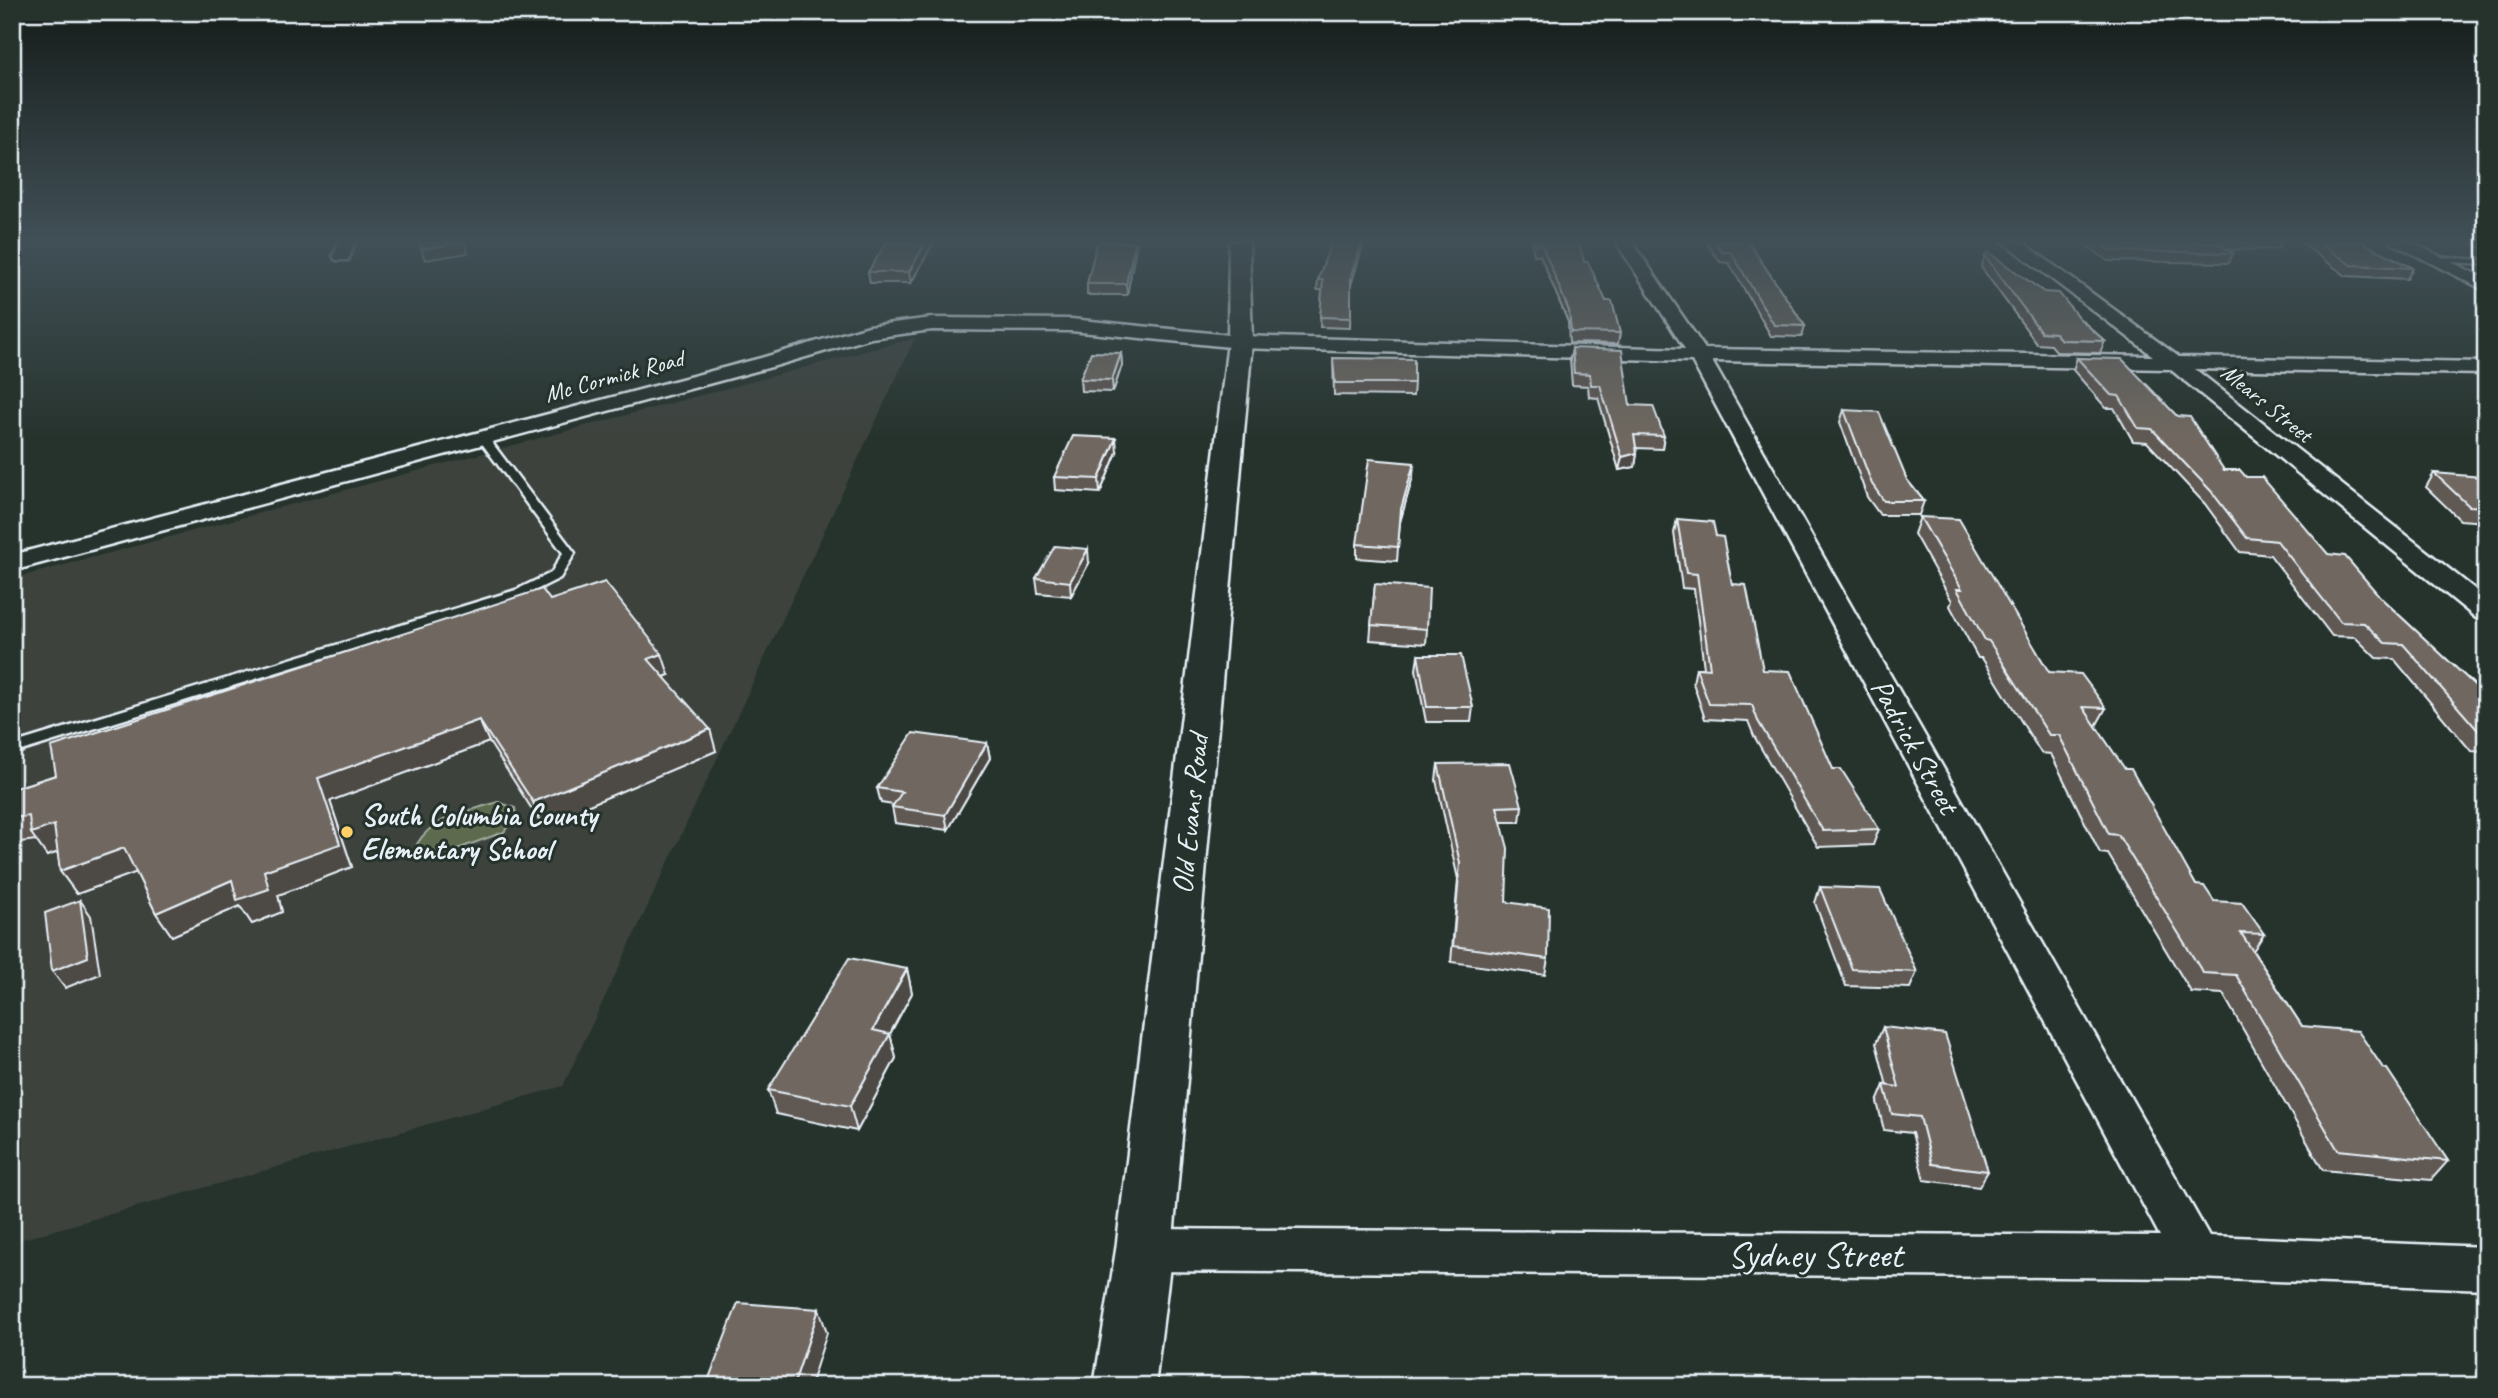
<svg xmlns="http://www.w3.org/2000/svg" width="2498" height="1398" viewBox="0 0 2498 1398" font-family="Caveat,sans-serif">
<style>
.built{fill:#3c433d}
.green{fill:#5d6b4d;stroke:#a2aea2;stroke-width:2}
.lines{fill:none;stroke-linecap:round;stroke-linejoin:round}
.service-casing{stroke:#e8f1f8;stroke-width:5}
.minor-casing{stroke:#e8f1f8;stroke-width:5}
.tertiary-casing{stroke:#e8f1f8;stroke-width:5}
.service{fill:#26332d;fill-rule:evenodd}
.minor{fill:#26332d;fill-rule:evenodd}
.tertiary{fill:#26332d;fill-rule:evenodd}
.wall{fill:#605953;stroke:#e8f1f8;stroke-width:2}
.shaded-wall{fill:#4e4944;stroke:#e8f1f8;stroke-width:2}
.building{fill:#706861;stroke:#e8f1f8;stroke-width:2}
.poi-dot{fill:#ffd166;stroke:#26332d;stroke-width:2.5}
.labels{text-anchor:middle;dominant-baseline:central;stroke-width:6;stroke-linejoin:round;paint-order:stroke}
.far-street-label{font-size:24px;fill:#e8f1f8;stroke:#26332d}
.street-label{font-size:30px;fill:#e8f1f8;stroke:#26332d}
.poi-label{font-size:30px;font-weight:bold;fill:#e8f1f8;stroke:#26332d;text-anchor:start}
.near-street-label{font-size:37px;fill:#e8f1f8;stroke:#26332d}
</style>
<rect width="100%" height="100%" fill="#26332d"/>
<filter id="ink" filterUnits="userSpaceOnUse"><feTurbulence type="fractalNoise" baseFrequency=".0143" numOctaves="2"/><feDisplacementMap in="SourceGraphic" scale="14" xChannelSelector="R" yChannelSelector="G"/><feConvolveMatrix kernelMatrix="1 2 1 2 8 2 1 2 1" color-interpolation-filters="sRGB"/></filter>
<g filter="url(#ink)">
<path class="built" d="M915 338 563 1086 12 1242V579Z"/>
<path class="green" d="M498 802 515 808 516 815 504 832 444 854 425 850 417 844C433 816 469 811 498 802Z"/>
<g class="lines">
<defs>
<g id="service">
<path d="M2433 257 2486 260V264L2430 261V257Z"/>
<path d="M483 435 487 436 575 553 560 578 524 596 12 754V744L516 590 551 573 563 553 478 438Z"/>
</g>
<g id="minor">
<path d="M339 242H355L348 260H336L333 256Z"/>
<path d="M1616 242H1632L1705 349 2153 356 2003 242H2022L2179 357 2486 362V374L2195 369 2486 598V620L2476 618 2170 369 1712 361 2209 1236 2486 1247V1289L2196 1278 1144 1271 1128 1265 1121 1250 1128 1235 1144 1229 2160 1236 1692 361 1240 348 1071 331 932 330 871 338 775 366 12 571V555L761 358 869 326 932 318 1071 319 1240 336 1685 349Z"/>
<path d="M2390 242H2411L2486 279V291Z"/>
</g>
<path id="tertiary" d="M1229 242H1249L1252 342 1172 1250 1155 1386H1094L1116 1250 1228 342Z"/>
</defs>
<use href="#service" class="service-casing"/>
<use href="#minor" class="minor-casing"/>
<use href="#tertiary" class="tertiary-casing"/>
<use href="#service" class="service"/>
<use href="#minor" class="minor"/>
<use href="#tertiary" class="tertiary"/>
</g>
<g class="wall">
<path d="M887 242H934L911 283H870L868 272Z"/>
<path d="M1097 242H1137L1127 295H1087V284Z"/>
<path d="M1331 242H1364L1351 285 1350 328 1320 327 1322 290H1317L1318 280Z"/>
<path d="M1531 242H1579L1584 262 1620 333 1618 344 1569 343 1568 322 1540 255H1534Z"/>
<path d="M1706 242H1749V243L1805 326 1802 337 1771 336 1729 263 1720 262Z"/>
<path d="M2081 242H2281L2278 249 2229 250 2233 253 2229 263 2108 261Z"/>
<path d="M2300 242H2362L2413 268 2407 279 2346 276Z"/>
<path d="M2470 242H2486V250Z"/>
<path d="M1985 256 2079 318 2105 341 2100 353 2057 352 2051 345 2037 344 1981 267Z"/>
<path d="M1572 348 1630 405 1664 436 1662 449 1636 448 1637 453 1635 467 1619 470 1598 398 1589 397 1588 386 1572 385 1570 360Z"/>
<path d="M1121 353 1122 365 1113 392 1081 391 1080 379Z"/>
<path d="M1333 358 1414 383 1413 396 1334 395Z"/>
<path d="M2077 358 2224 470 2382 599 2483 693H2486V752L2471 751 2394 659 2376 658 2355 637 2332 636 2270 555 2240 552 2205 504 2147 442 2133 441 2114 408H2106L2073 370Z"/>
<path d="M1844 410 1907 480 1924 501 1919 515H1880L1867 497 1840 422Z"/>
<path d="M1117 452 1100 493 1055 490 1054 477Z"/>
<path d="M2434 473 2486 481V522L2460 520 2426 487Z"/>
<path d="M1413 476 1400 522 1397 561 1357 558V544Z"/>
<path d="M1920 517 2049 672 2106 708 2096 726 2196 885 2214 901 2264 934 2253 951 2302 1026 2383 1068 2448 1161 2431 1180 2323 1170 2223 994 2191 992 2108 854 2100 853 2051 754 2041 753 1982 658H1978L1950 606 1952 601 1914 534Z"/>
<path d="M1677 519 1716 536 1763 670 1833 769 1879 829 1873 845 1818 847 1754 736 1748 721 1705 719 1693 683 1696 668H1704L1694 589 1682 588 1674 533Z"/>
<path d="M1089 563 1071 596 1038 593 1036 578Z"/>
<path d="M1375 584 1427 629 1426 644 1370 640Z"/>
<path d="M550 600 669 675 664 677 716 751 542 825 489 742 330 801 352 867 278 895 282 912 252 924 240 906 172 936 156 913 136 872 77 894 60 871 58 852 47 856 36 840 12 843V789L56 775Z"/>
<path d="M1418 655 1473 707 1471 722H1426L1416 670Z"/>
<path d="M987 743 990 758 948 830 895 823 892 807 893 805 881 803 877 788Z"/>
<path d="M1438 764 1522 806 1520 822H1501L1506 902 1548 959 1545 975 1451 962 1458 879 1436 780Z"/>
<path d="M1820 887 1917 972 1910 988 1846 986 1815 903Z"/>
<path d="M907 969 912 993 890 1034 896 1058 857 1131 776 1114 768 1090Z"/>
<path d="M1883 1027 1988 1171 1979 1187 1924 1180 1912 1133 1884 1130 1877 1102 1884 1085 1887 1086 1876 1043Z"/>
</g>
<g class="shaded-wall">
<path d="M465 242 468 253 425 260 421 249Z"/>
<path d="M926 242H934L911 283 909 272Z"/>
<path d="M1135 242H1137L1127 295 1126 284Z"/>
<path d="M1362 242H1364L1351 285V275Z"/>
<path d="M1121 353 1122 365 1113 392 1112 380Z"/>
<path d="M1116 438 1117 452 1100 493 1099 479Z"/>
<path d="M1637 453 1635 467 1619 470 1622 457Z"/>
<path d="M1414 463 1413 476 1400 522 1401 509Z"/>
<path d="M1088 549 1089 563 1071 596 1070 582Z"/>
<path d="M662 654 669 675 655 680 648 659Z"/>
<path d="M479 720 489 742 330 801 352 867 278 895 282 912 252 924 240 906 172 936 156 913 232 880 264 871 318 778Z"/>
<path d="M710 729 716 751 542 825 533 802Z"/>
<path d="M987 743 990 758 948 830 945 815Z"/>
<path d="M54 825 70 848 47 856 31 833Z"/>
<path d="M124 848 140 871 77 894 60 871Z"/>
<path d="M80 900 91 916 100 974 65 988 52 971Z"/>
<path d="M907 969 912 993 879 1054 873 1030Z"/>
<path d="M12 992 16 997 19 1032 12 1035Z"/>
<path d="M890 1034 896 1058 857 1131 850 1106Z"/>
<path d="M819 1309 827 1333 810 1386H793Z"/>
</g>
<g class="building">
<path d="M419 242H465L421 249Z"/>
<path d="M887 242H926L909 272H868Z"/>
<path d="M1097 242H1135L1126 284H1087Z"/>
<path d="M1331 242H1362L1351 275V318L1320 317 1323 280H1318Z"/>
<path d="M1534 242H1579L1584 262H1588L1606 301H1612L1620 333 1571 332 1569 311 1542 245H1535Z"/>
<path d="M1715 242H1748L1805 326 1774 325 1731 252H1722Z"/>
<path d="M2098 242H2216L2233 253 2112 251Z"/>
<path d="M2319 242H2362L2413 268 2351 265Z"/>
<path d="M1988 252 2044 292 2059 293 2079 318 2105 341 2061 340 2055 333 2041 332 1985 256Z"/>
<path d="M1572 348 1622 350 1630 405 1653 406 1664 436 1634 435 1637 453 1622 457 1600 385H1591L1590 374 1574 373Z"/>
<path d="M1091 352 1121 353 1112 380 1080 379Z"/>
<path d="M1333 358 1414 359V383H1335Z"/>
<path d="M2077 358 2122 359 2177 416 2190 417 2224 470H2240L2246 477H2262L2328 554 2345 556 2382 599 2483 693H2486V736L2482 735 2403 644 2385 643 2364 623 2341 622 2277 541 2247 538 2211 491 2152 429 2138 428 2119 396 2111 395Z"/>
<path d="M1844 410 1879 412 1907 480 1924 501H1884L1872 484Z"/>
<path d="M1073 436 1116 438 1099 479 1054 477Z"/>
<path d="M1369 459 1414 463 1401 509 1398 547 1357 544Z"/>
<path d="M2434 473 2482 477 2486 481V507L2469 506Z"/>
<path d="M1920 517 1959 519 2049 672 2081 674 2106 708 2083 707 2125 769H2131L2196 885 2204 886 2214 901 2242 903 2264 934 2241 933 2302 1026 2358 1031 2383 1068 2387 1069 2448 1161 2338 1150 2236 975 2203 973 2118 835 2109 834 2059 735H2049L1989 641 1985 640 1957 589H1962Z"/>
<path d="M1677 519 1713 522 1716 536 1723 537 1732 584 1746 585 1763 670 1790 671 1833 769H1841L1879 829 1823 831 1758 721 1752 705 1709 704 1696 668 1710 669 1697 574 1686 573Z"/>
<path d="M1055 546 1088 549 1070 582 1036 578Z"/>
<path d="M605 582 662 654 648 659 710 729 533 802 479 720 318 778 340 844 264 871 269 889 237 900 232 880 156 913 124 848 60 871 54 825 31 833 29 816 12 818V789L56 775 51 747 542 589 550 600Z"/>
<path d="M1375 584 1429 588 1427 629 1371 625Z"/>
<path d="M1418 655H1461L1473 707H1427Z"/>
<path d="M913 733 987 743 945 815 892 807 902 792 877 788Z"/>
<path d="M1510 763 1522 806 1497 807 1508 848 1506 902 1549 908 1548 959 1453 946 1460 863 1438 764Z"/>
<path d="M1820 887 1880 889 1917 972 1852 969Z"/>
<path d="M80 900 88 957 52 971 45 913Z"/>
<path d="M849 958 907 969 873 1030 890 1034 850 1106 768 1090Z"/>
<path d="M1883 1027 1945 1034 1988 1171 1932 1164 1920 1117 1892 1114 1884 1085 1899 1087Z"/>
<path d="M738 1303 819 1309 793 1386H706Z"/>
</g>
</g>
<linearGradient id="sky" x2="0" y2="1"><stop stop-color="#151c19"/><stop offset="0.55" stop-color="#415057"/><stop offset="1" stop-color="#415057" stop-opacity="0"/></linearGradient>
<rect width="2498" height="438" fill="url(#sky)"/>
<circle class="poi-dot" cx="347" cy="832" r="7"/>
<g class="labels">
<g class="far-street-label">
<text transform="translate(614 376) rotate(-15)">Mc Cormick Road</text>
<text transform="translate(2267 403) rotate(39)">Mears Street</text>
</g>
<g class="street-label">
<text transform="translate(1915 746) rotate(61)">Padrick Street</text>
<text transform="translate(1190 814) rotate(-84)">Old Evans Road</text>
</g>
<g class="poi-label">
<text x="361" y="815">South Columbia County<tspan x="361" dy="34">Elementary School</tspan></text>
</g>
<g class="near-street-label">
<text x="1815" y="1254">Sydney Street</text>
</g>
</g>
<rect width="2498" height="1398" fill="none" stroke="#26332d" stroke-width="42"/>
<rect x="21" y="21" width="2456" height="1356" fill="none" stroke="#e8f1f8" stroke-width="2.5" filter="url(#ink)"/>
</svg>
